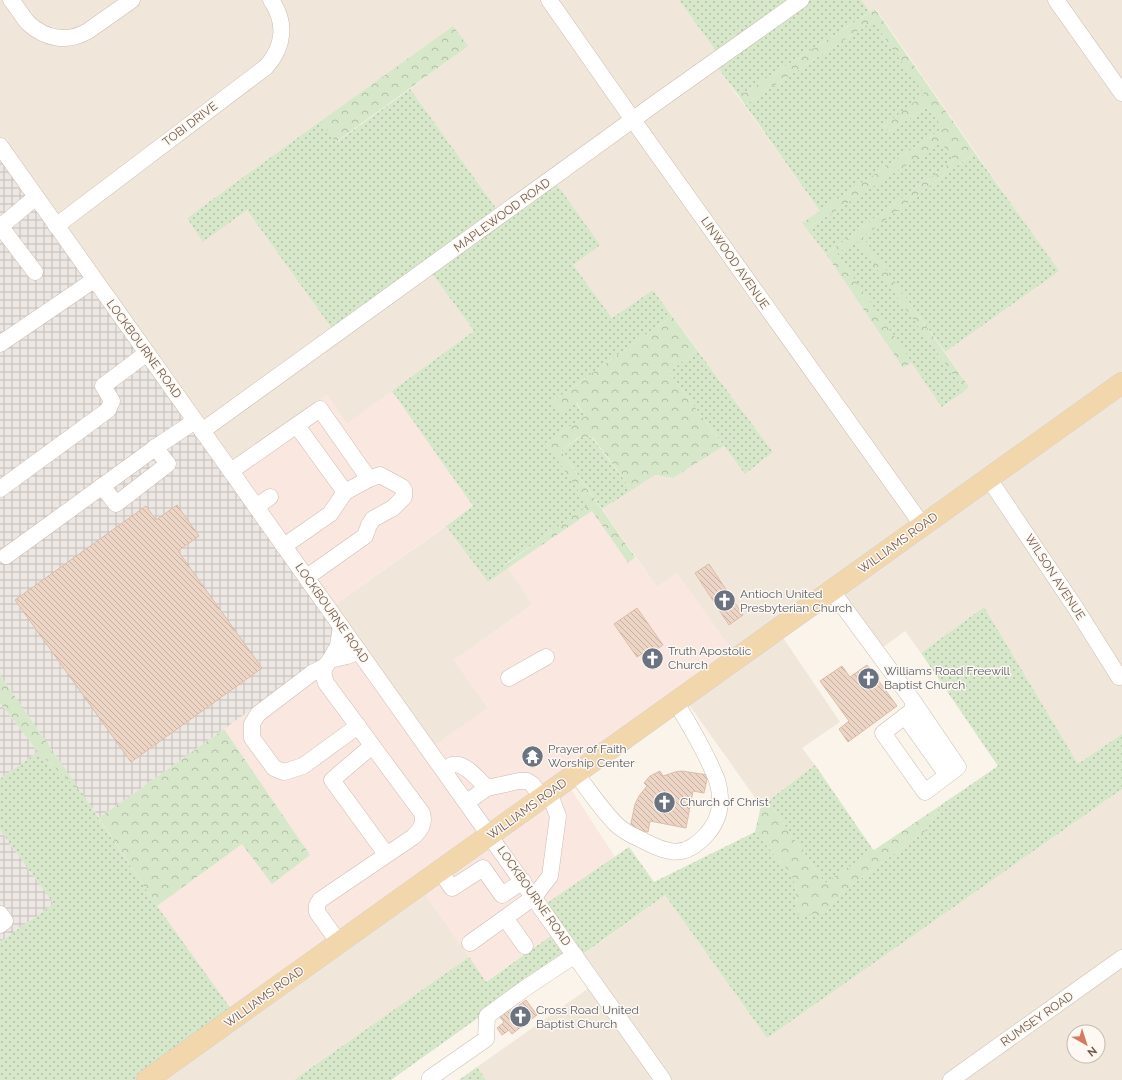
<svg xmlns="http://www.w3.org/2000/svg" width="1122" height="1080" viewBox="0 0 1122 1080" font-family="Raleway,sans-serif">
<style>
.residential{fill:#f1e6da;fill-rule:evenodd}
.commercial{fill:#f9e7e0}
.industrial{fill:url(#industrial-grid)}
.grass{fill:url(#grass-dots)}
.forest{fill:url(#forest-crowns)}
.building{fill:url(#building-back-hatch);stroke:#ddbca8}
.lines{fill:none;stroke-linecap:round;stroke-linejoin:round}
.minor-casing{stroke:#cbbdb1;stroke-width:17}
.major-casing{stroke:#d8d1ce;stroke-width:22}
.minor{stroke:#fff;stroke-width:16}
.major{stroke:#f1d7ab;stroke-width:21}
.labels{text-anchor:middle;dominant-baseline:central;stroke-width:3;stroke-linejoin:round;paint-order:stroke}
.street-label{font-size:12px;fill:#725c50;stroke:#fdf8f1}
.worship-label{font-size:12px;fill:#5b616d;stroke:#fdf8f1;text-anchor:start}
</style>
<defs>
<pattern id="industrial-grid" width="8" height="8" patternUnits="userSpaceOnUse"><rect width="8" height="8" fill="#ece7e3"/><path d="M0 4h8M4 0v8" fill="none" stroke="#c4beba"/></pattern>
<pattern id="grass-dots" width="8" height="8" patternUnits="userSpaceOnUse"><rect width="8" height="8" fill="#d6e7ca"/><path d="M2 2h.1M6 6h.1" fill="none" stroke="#b2bea6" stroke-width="1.8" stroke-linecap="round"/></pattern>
<pattern id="forest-crowns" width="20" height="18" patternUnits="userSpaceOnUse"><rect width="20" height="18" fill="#d6e7ca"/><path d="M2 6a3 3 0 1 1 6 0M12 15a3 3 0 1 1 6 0" fill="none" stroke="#b2bea6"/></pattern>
<pattern id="building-back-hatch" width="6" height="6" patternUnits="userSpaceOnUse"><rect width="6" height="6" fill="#edd5c5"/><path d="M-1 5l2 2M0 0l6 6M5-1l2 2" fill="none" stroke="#c4b0a2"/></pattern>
</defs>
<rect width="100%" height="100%" fill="#faf4ea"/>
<g class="residential">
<path d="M0 0H679L718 54 793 0H811L717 67 820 211 803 223 826 254 903 368 912 362 943 407 965 391 969 387 945 352 1058 271 876 9 870 12 861 0H1122V734L1078 764 984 607 921 653 905 631 882 648 843 592 782 636 840 722 802 748 815 765 761 806 685 699 677 573 657 587 602 509 655 475 673 478 724 446 745 474 773 452 653 290 612 318 573 265 600 244 498 211 410 89 467 46 453 26 187 218 204 241 247 210 333 330 425 264 474 331 347 424 327 395 227 466 0 144Z"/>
<path d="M446 526 488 582 508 568 533 604 454 660 488 708 430 749 329 609Z"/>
<path d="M1122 789V1080H657L655 1077 650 1080H486L477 1067 589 988 572 963 665 895 767 1038ZM1074 1032H1098V1056H1074Z"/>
<path d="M418 884 469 957 294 1080H138Z"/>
</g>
<g class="commercial">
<path d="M392 391 473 506 329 609 227 466 327 395 347 424Z"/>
<path d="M592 511 628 563 635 557 657 587 677 573 740 660 567 783 615 857 547 903 563 927 485 982 469 957 418 884 234 1013 157 906 242 843 310 855 224 729 350 638 430 749 488 708 454 660 533 604 508 568Z"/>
</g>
<g class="industrial">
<path d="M0 144 350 638 224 729 99 818 0 675Z"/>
<path d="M0 703 38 752 0 779Z"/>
<path d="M0 830 54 904 0 942Z"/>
</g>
<g class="grass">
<path d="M679 0H793L718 54Z"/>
<path d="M811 0H861L870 12 739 96 717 67Z"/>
<path d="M873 21 925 94 884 126 889 132 927 107 943 128 820 211 745 105Z"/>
<path d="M410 89 498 211 333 330 247 210 203 242 187 218 321 121 337 142Z"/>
<path d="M941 142 954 160 826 254 807 229Z"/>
<path d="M975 153 1059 271 945 352 862 237 944 175Z"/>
<path d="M555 182 600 245 573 265 612 318 653 290 672 316 552 402 576 403 585 416 546 443 589 505 505 564 508 568 488 582 446 526 473 506 392 391 474 331 431 272Z"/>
<path d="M856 239 965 391 942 407 837 254Z"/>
<path d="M697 350 773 452 745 474 669 372Z"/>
<path d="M580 437 592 438 632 490 602 509 561 451Z"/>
<path d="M984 607 1078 764 1122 734V789L767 1038 665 895 582 955 547 903 629 847 654 882 755 832 791 874 795 884 798 915 827 912 839 895 925 831 941 805 998 766 921 653Z"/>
<path d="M38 752 82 793 157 906 234 1013 138 1080H0V942L54 904 0 830V779Z"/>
<path d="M815 765 874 851 825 883 768 801Z"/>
<path d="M552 935 566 955 391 1080H294L469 957 486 982Z"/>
<path d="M477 1067 486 1080H459Z"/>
</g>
<g class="forest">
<path d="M875 9 975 153 944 175 863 237 969 387 965 391 856 240 837 254 912 362 903 368 826 254 954 160 941 143 807 229 802 223 943 128 927 107 889 132 884 126 924 94 873 21 745 105 739 96Z"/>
<path d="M453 26 468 46 336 142 321 121Z"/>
<path d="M672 316 697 350 669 372 724 446 673 478 655 475 632 490 593 438 579 437 561 451 635 557 628 563 592 511 508 568 505 565 588 505 546 443 585 416 577 403 561 413 552 402Z"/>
<path d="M0 675 82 793 38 752 0 703Z"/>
<path d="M224 729 310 855 272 884 242 844 157 906 99 818Z"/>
<path d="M768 801 825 883 941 805 925 831 839 895 827 912 798 916 795 884 791 874 755 832 761 806Z"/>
</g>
<g class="building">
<path d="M177 505 199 536 178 551 262 668 131 762 15 600 146 506 156 520Z"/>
<path d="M709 564 743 615 729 625 695 573Z"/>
<path d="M637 608 663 645 657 649 659 652 654 655 652 653 646 657 643 653 637 657 614 624Z"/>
<path d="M867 665 897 706 848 742 839 729 849 721 820 681 842 666 850 677Z"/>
<path d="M660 771 663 776 675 772 682 771 708 775 704 793 693 791 686 828 650 821 648 832 630 828 635 804 639 796 647 786 644 783 650 776Z"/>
<path d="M526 1000 537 1015 512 1034 509 1030 502 1035 497 1028 504 1022 499 1016 509 1008 511 1011Z"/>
</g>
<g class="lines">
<defs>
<g id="minor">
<path d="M11 0C17 7 22 16 28 23 45 39 68 43 88 31L132 0"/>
<path d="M549 0 633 120 923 526"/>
<path d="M1056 0 1122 93"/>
<path d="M0 146 663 1080"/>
<path d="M56 226 266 67C284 47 287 23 271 0"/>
<path d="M0 227 36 197"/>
<path d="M1 227 35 272"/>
<path d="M0 344 94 280"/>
<path d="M297 426 345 492"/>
<path d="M202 431 660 100 801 0"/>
<path d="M231 471 320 409 369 479"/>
<path d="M989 479 1075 607 1119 677"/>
<path d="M102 486 116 504 168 464 155 447"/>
<path d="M0 489 108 410 112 401 103 386 147 353"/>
<path d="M256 507 270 497"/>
<path d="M284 546 330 514 345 492 369 479 380 475 402 487 404 490V497L393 508 373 519 369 525 365 536 307 577"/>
<path d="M6 556 159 445 195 421"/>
<path d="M832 591 913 701 958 767 925 792 883 733 913 710V701"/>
<path d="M341 626 338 646 330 660 347 656 359 651"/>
<path d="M330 660C323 669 322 672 326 683L422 813C425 824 421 829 413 837L320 900 317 905V912L339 943"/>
<path d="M324 667 312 673 258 714 252 724V738L274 768 284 772 303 766 358 726"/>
<path d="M509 678 546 657"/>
<path d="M905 716 947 775"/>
<path d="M372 746 332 780 386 854"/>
<path d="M444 770C447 769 450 766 452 765 464 761 480 781 487 788"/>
<path d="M576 774C589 790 603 812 618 826 625 832 633 836 642 840 668 854 685 859 707 834 721 818 723 801 717 780 715 775 712 769 710 764 700 743 688 722 676 703"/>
<path d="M467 802 487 788 519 781H527L532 784 542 798"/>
<path d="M440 871 452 888 483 868 502 895 523 881"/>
<path d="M0 914 5 921 0 925"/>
<path d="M505 918 525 946"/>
<path d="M470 943 534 897 550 876 558 816 549 793"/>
<path d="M430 1078 486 1039 487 1016 524 989 575 955"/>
<path d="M951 1080 1122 958"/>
</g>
<path id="major" d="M147 1080 1122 383"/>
</defs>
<use href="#minor" class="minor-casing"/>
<use href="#major" class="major-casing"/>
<use href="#minor" class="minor"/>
<use href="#major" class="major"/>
</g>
<defs>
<symbol id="church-disc" viewBox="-11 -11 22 22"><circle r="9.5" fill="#6b7280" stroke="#fdf8f1"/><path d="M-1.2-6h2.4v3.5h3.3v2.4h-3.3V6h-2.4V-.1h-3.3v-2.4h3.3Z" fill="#fff"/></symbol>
<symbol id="temple-disc" viewBox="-11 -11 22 22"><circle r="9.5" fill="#6b7280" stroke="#fdf8f1"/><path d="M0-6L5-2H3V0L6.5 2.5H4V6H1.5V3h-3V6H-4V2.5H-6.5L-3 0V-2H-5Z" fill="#fff"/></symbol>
</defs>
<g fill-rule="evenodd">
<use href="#church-disc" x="712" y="588" width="25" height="25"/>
<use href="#church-disc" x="640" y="646" width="25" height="25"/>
<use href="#church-disc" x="856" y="666" width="25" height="25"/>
<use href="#temple-disc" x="520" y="744" width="25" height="25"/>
<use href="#church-disc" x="652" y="790" width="25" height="25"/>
<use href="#church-disc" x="508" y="1004" width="25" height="25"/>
</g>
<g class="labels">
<g class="street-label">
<text transform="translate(190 124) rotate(-37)">TOBI DRIVE</text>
<text transform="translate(502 215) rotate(-36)">MAPLEWOOD ROAD</text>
<text transform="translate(735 263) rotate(55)">LINWOOD AVENUE</text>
<text transform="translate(144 349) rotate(54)">LOCKBOURNE ROAD</text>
<text transform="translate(898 543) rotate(-36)">WILLIAMS ROAD</text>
<text transform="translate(1055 577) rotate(57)">WILSON AVENUE</text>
<text transform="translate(332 613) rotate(55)">LOCKBOURNE ROAD</text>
<text transform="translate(527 809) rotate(-36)">WILLIAMS ROAD</text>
<text transform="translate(534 896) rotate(55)">LOCKBOURNE ROAD</text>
<text transform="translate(264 997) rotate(-36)">WILLIAMS ROAD</text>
<text transform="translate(1037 1019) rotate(-35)">RUMSEY ROAD</text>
</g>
<g class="worship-label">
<text x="740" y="594">Antioch United<tspan x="740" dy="14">Presbyterian Church</tspan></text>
<text x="668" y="651">Truth Apostolic<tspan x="668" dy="14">Church</tspan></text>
<text x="884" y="671">Williams Road Freewill<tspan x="884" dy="14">Baptist Church</tspan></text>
<text x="548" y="749">Prayer of Faith<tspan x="548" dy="14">Worship Center</tspan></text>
<text x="680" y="802">Church of Christ</text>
<text x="536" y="1010">Cross Road United<tspan x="536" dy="14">Baptist Church</tspan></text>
</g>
</g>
<g transform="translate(1086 1044) rotate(141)"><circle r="19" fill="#fdf8f1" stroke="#c5bab1"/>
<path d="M0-3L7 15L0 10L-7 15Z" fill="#d5795f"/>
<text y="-6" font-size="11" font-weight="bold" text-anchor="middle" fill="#725c50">N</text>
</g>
</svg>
